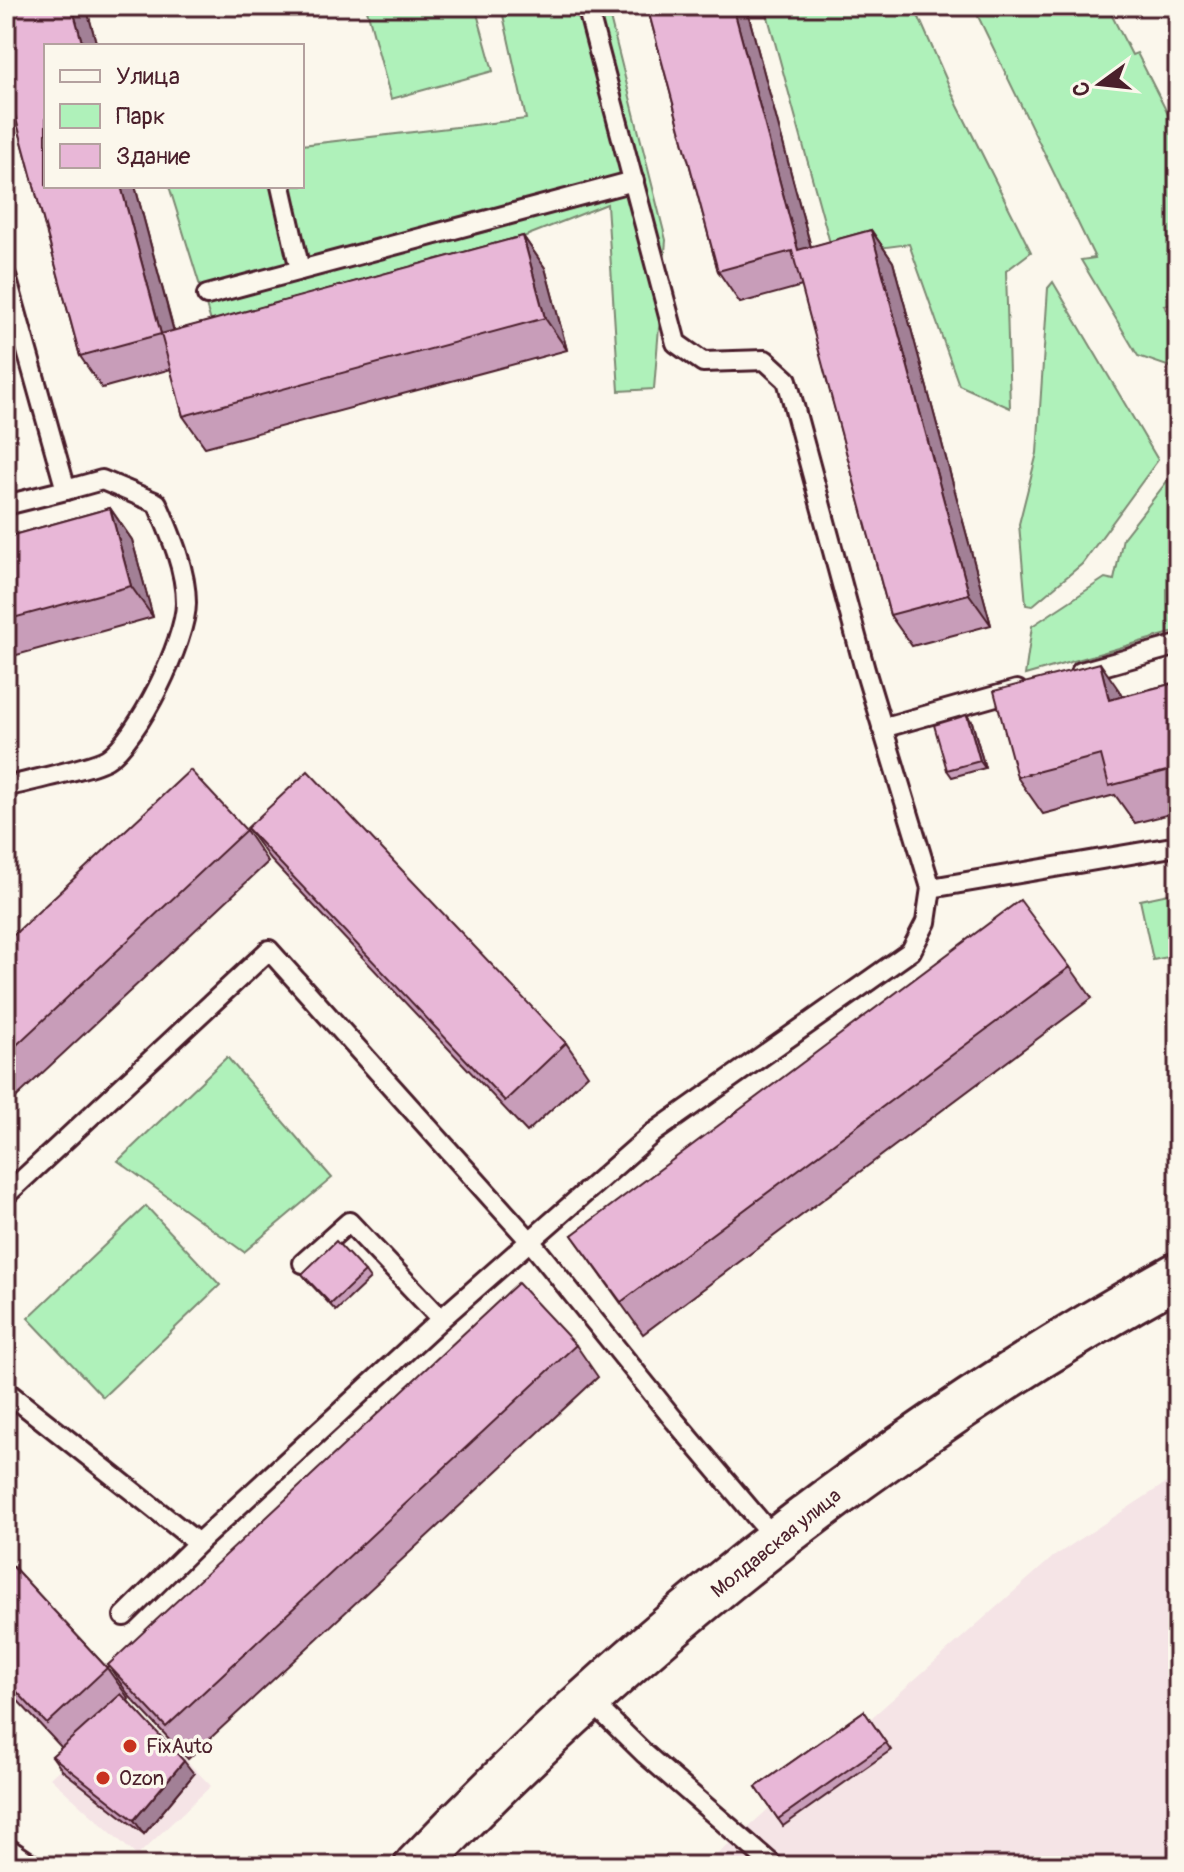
<svg xmlns="http://www.w3.org/2000/svg" width="1184" height="1872" viewBox="0 0 1184 1872" font-family="Pangolin,sans-serif">
<style>
.built{fill:#f5e4e6}
.green{fill:#aff1ba;stroke:#7c8872;stroke-width:2}
.lines{fill:none;stroke-linecap:round;stroke-linejoin:round}
.service-casing{stroke:#4a1f2b;stroke-width:24}
.tertiary-casing{stroke:#4a1f2b;stroke-width:50}
.service{stroke:#fbf7ec;stroke-width:18}
.tertiary{stroke:#fbf7ec;stroke-width:44}
.wall{fill:#c89db9;stroke:#4a1f2b;stroke-width:2}
.shaded-wall{fill:#a28096;stroke:#4a1f2b;stroke-width:2}
.building{fill:#e8b7d7;stroke:#4a1f2b;stroke-width:2}
.poi-dot{fill:#c8321e;stroke:#fbf7ec;stroke-width:3}
.labels{text-anchor:middle;dominant-baseline:central;stroke-width:7;stroke-linejoin:round;paint-order:stroke}
.street-label{font-size:20px;fill:#4a1f2b;stroke:#fbf7ec}
.poi-label{font-size:20px;fill:#4a1f2b;stroke:#fbf7ec;text-anchor:start}
</style>
<rect width="100%" height="100%" fill="#fbf7ec"/>
<filter id="ink" filterUnits="userSpaceOnUse"><feTurbulence type="fractalNoise" baseFrequency=".0125" numOctaves="2"/><feDisplacementMap in="SourceGraphic" scale="16" xChannelSelector="R" yChannelSelector="G"/><feConvolveMatrix kernelMatrix="1 2 1 2 8 2 1 2 1" color-interpolation-filters="sRGB"/></filter>
<g filter="url(#ink)">
<g class="built">
<path d="M1178 1475V1866H704L1053 1557Z"/>
<path d="M131 1703 211 1786 137 1856 50 1778Z"/>
</g>
<g class="green">
<path d="M366 6H475L493 71 391 99Z"/>
<path d="M501 6H607L666 240 654 389 619 391 607 204 508 243 213 328 169 186H302V145L526 119Z"/>
<path d="M765 6H914L958 106 1031 252 1006 271 1010 408 959 385 909 244 833 254Z"/>
<path d="M973 6H1107L1132 55 1137 53 1178 134V304L1164 305 1178 337 1170 367 1138 356 1081 260 1095 258Z"/>
<path d="M1053 282 1158 460 1082 564 1032 606 1026 605 1019 524 1037 453 1048 288Z"/>
<path d="M1168 480 1178 496V631L1025 675 1032 626 1105 578 1114 580 1123 538Z"/>
<path d="M1178 892V955L1153 960 1140 900Z"/>
<path d="M227 1057 332 1178 244 1252 118 1161Z"/>
<path d="M146 1206 220 1285 103 1397 28 1318Z"/>
</g>
<g class="lines">
<defs>
<g id="service">
<path d="M281 186 300 270"/>
<path d="M6 276 66 490 6 505"/>
<path d="M207 295 634 181"/>
<path d="M1081 672 1178 645"/>
<path d="M882 728 1017 690"/>
<path d="M6 787C27 781 92 768 107 759 138 739 186 640 186 603 186 569 170 533 157 503L102 480 66 490"/>
<path d="M931 888 1178 846"/>
<path d="M6 1195 269 950 530 1241 675 1421 775 1539"/>
<path d="M303 1263 349 1222 441 1319"/>
<path d="M6 1391 198 1543 441 1319 653 1133 911 951 926 922 931 888 865 670 787 380 765 360 703 362 676 343 587 6"/>
<path d="M124 1616 198 1543"/>
<path d="M590 1700 645 1754 774 1866"/>
<path d="M6 1847 34 1866"/>
</g>
<path id="tertiary" d="M417 1866C640 1633 895 1431 1178 1275"/>
</defs>
<use href="#service" class="service-casing"/>
<use href="#tertiary" class="tertiary-casing"/>
<use href="#service" class="service"/>
<use href="#tertiary" class="tertiary"/>
</g>
<g class="wall">
<path d="M6 6H86L97 46H46V186H135L174 331 523 236 545 268 567 350 205 447 183 416 171 369 102 388 80 356 6 82Z"/>
<path d="M647 6H746L811 247 871 230 893 262 991 625 912 646 890 615 802 286 740 303 718 271Z"/>
<path d="M110 508 132 540 153 617 6 658V537Z"/>
<path d="M1178 682V812L1135 823 1115 795 1043 814 1017 777 1123 696Z"/>
<path d="M972 722 985 768 952 777 947 770Z"/>
<path d="M247 828 566 1043 588 1075 527 1132 270 859Z"/>
<path d="M246 830 268 862 6 1107V942Z"/>
<path d="M1070 967 1092 998 643 1334 572 1235Z"/>
<path d="M365 1272 370 1279 336 1311 307 1280 302 1274Z"/>
<path d="M576 1345 598 1377 188 1759 130 1697 108 1665Z"/>
<path d="M6 1559 107 1668 129 1699 128 1701 194 1774 144 1834 62 1770 52 1756 62 1748 6 1688Z"/>
<path d="M864 1711 891 1750 783 1826 756 1787Z"/>
</g>
<g class="shaded-wall">
<path d="M72 6H86L97 46H83Z"/>
<path d="M733 6H746L820 281 798 250Z"/>
<path d="M121 186H135L183 366 161 334Z"/>
<path d="M871 230 893 262 991 625 969 594Z"/>
<path d="M523 236 545 268 567 350 545 318Z"/>
<path d="M110 508 132 540 153 617 131 586Z"/>
<path d="M1100 663 1125 699 1109 700Z"/>
<path d="M967 715 972 722 985 768 980 761Z"/>
<path d="M184 1761 194 1774 144 1834 134 1820Z"/>
</g>
<g class="building">
<path d="M6 6H72L83 46H46V186H121L161 334 80 356 6 82Z"/>
<path d="M647 6H733L798 250 871 230 969 594 890 615 792 251 718 271Z"/>
<path d="M523 236 545 318 183 416 161 334Z"/>
<path d="M110 508 131 586 6 620V537Z"/>
<path d="M1100 663 1109 700 1178 682V768L1109 786 1101 755 1017 777 994 691Z"/>
<path d="M967 715 980 761 947 770 934 725Z"/>
<path d="M190 770 246 830 6 1055V942Z"/>
<path d="M308 771 566 1043 505 1101 247 828Z"/>
<path d="M1020 900 1070 967 621 1302 572 1235Z"/>
<path d="M336 1241 365 1272 331 1304 302 1274Z"/>
<path d="M518 1283 576 1345 166 1727 108 1665Z"/>
<path d="M6 1559 107 1668 47 1724 6 1680Z"/>
<path d="M121 1694 184 1761 134 1820 52 1756Z"/>
<path d="M864 1711 886 1743 778 1819 756 1787Z"/>
<path d="M1159 1857 1170 1866H1151Z"/>
</g>
</g>
<g class="poi-dot">
<circle cx="130" cy="1746" r="8"/>
<circle cx="103" cy="1778" r="8"/>
</g>
<g class="labels">
<g class="street-label">
<text transform="translate(776 1543) rotate(-39)">Молдавская улица</text>
</g>
<g class="poi-label">
<text x="146" y="1746">FixAuto</text>
<text x="119" y="1778">Ozon</text>
</g>
</g>
<rect width="1184" height="1872" fill="none" stroke="#fbf7ec" stroke-width="32"/>
<rect x="16" y="16" width="1152" height="1840" fill="none" stroke="#4a1f2b" stroke-width="3" filter="url(#ink)"/>
<rect x="44" y="44" width="260" height="144" fill="#fbf7ec" stroke="#b4a19f" stroke-width="2"/>
<rect x="60" y="70" width="40" height="12" fill="#fbf7ec" stroke="#b4a19f" stroke-width="2"/>
<text x="116" y="84" font-size="24" fill="#4a1f2b">Улица</text>
<rect x="60" y="104" width="40" height="24" fill="#aff1ba" stroke="#b4a19f" stroke-width="2"/>
<text x="116" y="124" font-size="24" fill="#4a1f2b">Парк</text>
<rect x="60" y="144" width="40" height="24" fill="#e8b7d7" stroke="#b4a19f" stroke-width="2"/>
<text x="116" y="164" font-size="24" fill="#4a1f2b">Здание</text>
<g transform="translate(1100 84) rotate(255)" stroke="#fbf7ec" stroke-width="6" paint-order="stroke">
<path d="M0-6L14 30L0 20L-14 30Z" fill="#4a1f2b"/>
<text y="-12" font-size="22" font-weight="bold" text-anchor="middle" fill="#4a1f2b">С</text>
</g>
</svg>
